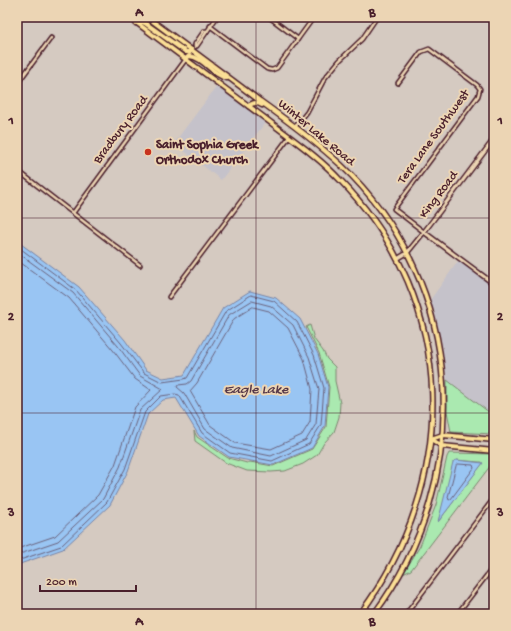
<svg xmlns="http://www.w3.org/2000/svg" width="511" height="631" viewBox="0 0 511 631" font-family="'Gochi Hand',sans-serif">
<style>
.built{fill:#c5c2ca}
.green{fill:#aae9b0;stroke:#7a846e;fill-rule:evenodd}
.water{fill:#99c5f3;stroke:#7983a3}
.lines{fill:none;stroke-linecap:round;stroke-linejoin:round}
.shore{stroke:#6a617b;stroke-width:1}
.minor-casing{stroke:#4a1f2b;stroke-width:5.5}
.tertiary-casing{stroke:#4a1f2b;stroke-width:6}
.primary-casing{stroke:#4a1f2b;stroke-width:7}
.minor{stroke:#ecd5b4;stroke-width:2.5}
.tertiary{stroke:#ecd5b4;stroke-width:3}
.primary{stroke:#fbdf96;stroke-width:4}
.grid{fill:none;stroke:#4a1f2b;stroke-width:1;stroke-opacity:0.55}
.poi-dot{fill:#c8321e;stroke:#ecd5b4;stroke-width:1.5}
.labels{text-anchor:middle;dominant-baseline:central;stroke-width:4;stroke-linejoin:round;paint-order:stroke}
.street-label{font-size:13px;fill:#4a1f2b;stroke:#ecd5b4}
.poi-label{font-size:13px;font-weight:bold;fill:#4a1f2b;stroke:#ecd5b4;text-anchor:start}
.water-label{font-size:14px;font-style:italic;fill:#563849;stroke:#ecd5b4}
.neatline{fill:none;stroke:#4a1f2b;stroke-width:1.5}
.grid-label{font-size:13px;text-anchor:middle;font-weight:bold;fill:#4a1f2b}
</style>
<rect width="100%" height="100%" fill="#d5cac1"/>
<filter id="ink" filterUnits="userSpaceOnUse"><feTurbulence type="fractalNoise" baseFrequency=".025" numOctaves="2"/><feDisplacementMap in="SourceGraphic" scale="8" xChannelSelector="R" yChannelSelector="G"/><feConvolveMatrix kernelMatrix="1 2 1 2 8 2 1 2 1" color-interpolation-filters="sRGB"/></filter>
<g filter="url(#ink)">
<g class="built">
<path d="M217 86 265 123 221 180 174 143Z"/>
<path d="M459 260 494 287V416L447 380 442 344 435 313 430 300Z"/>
</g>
<g class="green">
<path d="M310 325 314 339 323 351 327 359 335 367V381L340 403 339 417 334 432 324 443 317 455 303 464 285 471 271 472 247 471 226 463 195 441 194 431 197 437 228 458 247 463 250 462 273 466 312 449 326 427 329 387 319 353 306 327Z"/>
<path d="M447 380 494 416V434L451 432 447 411Z"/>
<path d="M449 453 494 454V461L411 570 403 574 420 546 436 505 447 457ZM456 460 479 462H482V464L438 522Z"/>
</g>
<g class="water">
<path d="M17 241 79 287 125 340 146 370 163 378 184 375 223 308 250 291 276 298 300 319 318 354 328 387 325 426 312 448 273 465 229 457 199 436 176 398 163 400 148 414 128 471 110 505 63 549 17 565Z"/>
<path d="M456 460 483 463 438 522 453 462Z"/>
</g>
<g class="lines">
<g class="shore">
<path d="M17 246 76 290 121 343 144 373 162 382 184 379 187 378 226 311 251 295 274 301 297 322 314 355 324 388 321 425 309 444 272 461 230 453 202 433 179 395 175 394 161 396 145 412 125 469 107 502 61 546 17 561"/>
<path d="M17 252 73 293 118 346 140 376 163 389 140 410 120 467 103 499 58 541 17 555"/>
<path d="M17 260 69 298 113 350 135 379 151 390 135 407 115 465 98 495 55 536 17 549"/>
<path d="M252 301 271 306 293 325 309 357 319 389 316 424 306 440 271 456 232 448 205 429 184 393 177 387 178 385 187 384 191 381 229 315Z"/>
<path d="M253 307 269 311 288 328 304 359 312 389 310 422 302 435 271 449 235 443 210 425 190 391 197 383 234 319Z"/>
<path d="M458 464 473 465 474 468 451 499 449 500 448 497 456 466Z"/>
</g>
<defs>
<g id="minor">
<path d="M269 17 298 39"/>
<path d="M210 26 267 69 272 70 277 68 314 17"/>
<path d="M195 46H197L217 17"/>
<path d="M195 47V44L204 31H207"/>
<path d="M398 83 421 52 429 49 477 85 480 89 478 96 394 209 424 232"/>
<path d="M17 84 51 38"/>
<path d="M295 127 307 112 325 78 339 61 362 39 377 17"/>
<path d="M17 170 140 265"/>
<path d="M73 213 186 59"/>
<path d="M169 297 289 137"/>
<path d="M406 614 494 498"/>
<path d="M457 614 494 566"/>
</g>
<g id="tertiary">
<path d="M424 232 494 284"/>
<path d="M397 259 407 253 424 232 494 139"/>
</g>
<g id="primary">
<path d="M129 17C175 51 221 85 266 119 292 139 319 157 341 181 459 303 460 481 360 614"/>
<path d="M147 17C185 45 223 73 260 101 288 121 316 142 341 165 467 284 476 478 374 614"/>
<path d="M136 23 139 21 145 23 186 52H190L192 50"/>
<path d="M186 59 189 56C204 57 213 76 227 78"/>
<path d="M249 106C253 102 257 102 262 105"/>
<path d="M431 439 442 446 494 451"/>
<path d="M431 439 443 435 494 440"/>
</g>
</defs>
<use href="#minor" class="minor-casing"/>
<use href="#tertiary" class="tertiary-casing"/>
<use href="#primary" class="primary-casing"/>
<use href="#minor" class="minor"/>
<use href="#tertiary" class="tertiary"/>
<use href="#primary" class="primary"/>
</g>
</g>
<path class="grid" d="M256 17V614M17 218H494M17 413H494"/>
<circle class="poi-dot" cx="148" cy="152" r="4"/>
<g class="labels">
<g class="street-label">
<text transform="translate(121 130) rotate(-53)">Bradbury Road</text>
<text transform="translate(316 133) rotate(40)">Winter Lake Road</text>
<text transform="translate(434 137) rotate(-54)">Tera Lane Southwest</text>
<text transform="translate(439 195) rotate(-53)">King Road</text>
</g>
<g class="poi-label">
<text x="156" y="145">Saint Sophia Greek<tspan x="156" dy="15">Orthodox Church</tspan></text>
</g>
<g class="water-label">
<text x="256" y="390">Eagle Lake</text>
</g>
</g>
<rect width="511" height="631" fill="none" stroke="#ecd5b4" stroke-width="44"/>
<path d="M40 585v6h96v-6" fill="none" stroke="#4a1f2b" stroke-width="2"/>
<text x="46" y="585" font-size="12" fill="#4a1f2b" stroke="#ecd5b4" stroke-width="3" paint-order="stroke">200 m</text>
<rect x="22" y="22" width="467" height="587" class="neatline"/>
<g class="grid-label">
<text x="139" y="16">A</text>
<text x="372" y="16">B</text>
<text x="11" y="124">1</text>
<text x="500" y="124">1</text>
<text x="11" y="320">2</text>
<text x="500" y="320">2</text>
<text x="11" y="516">3</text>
<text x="500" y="516">3</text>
<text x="139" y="625">A</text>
<text x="372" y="625">B</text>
</g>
</svg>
